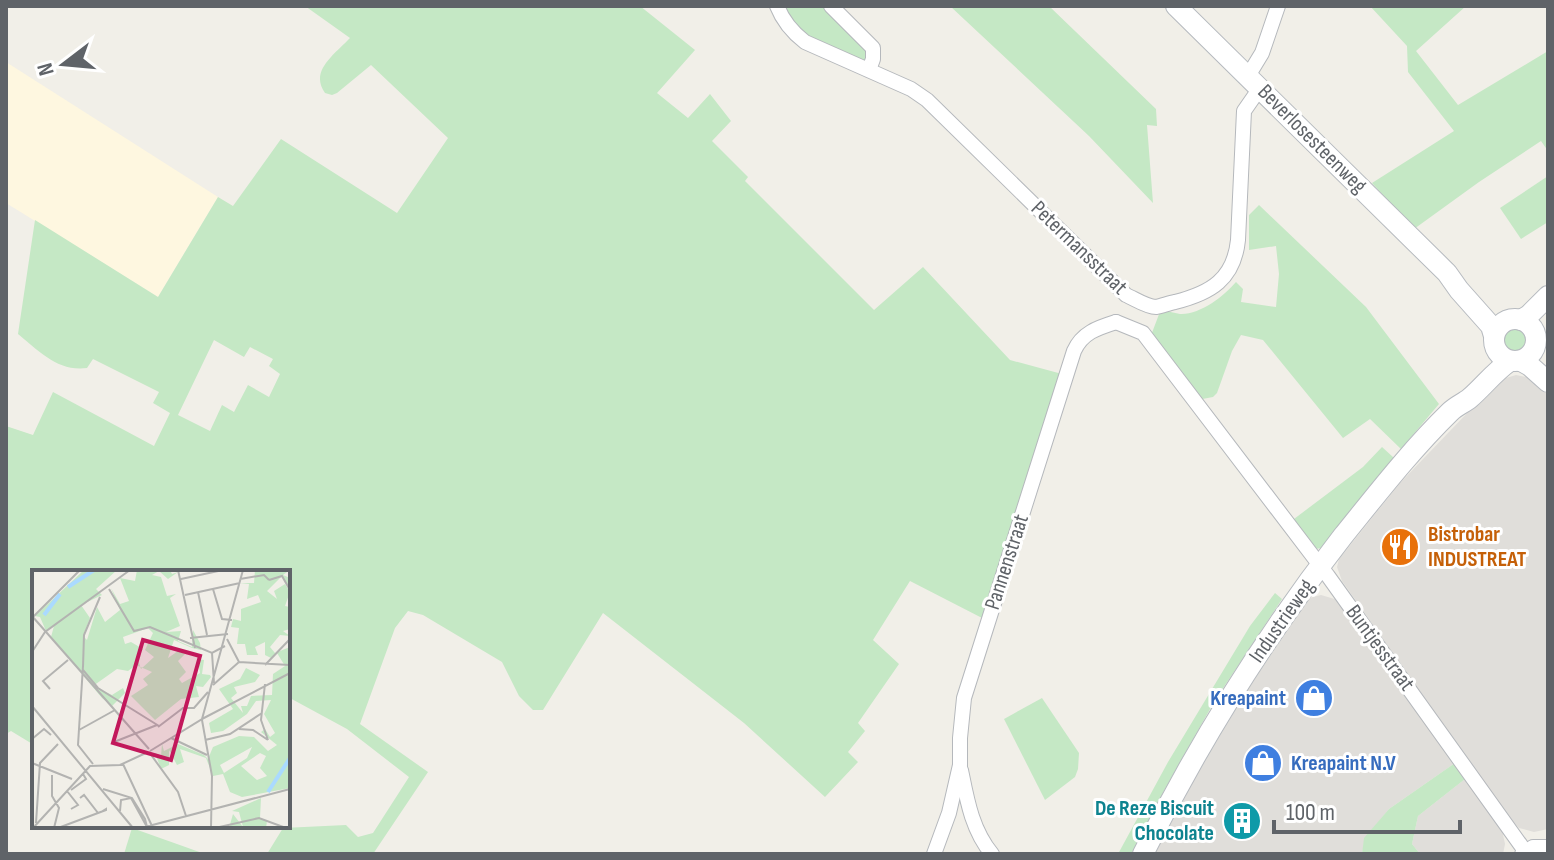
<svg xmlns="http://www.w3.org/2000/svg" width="1554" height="860" viewBox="0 0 1554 860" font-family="'Sofia Sans Condensed',sans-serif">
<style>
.commercial{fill:#fef7e0}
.industrial{fill:#e0deda}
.green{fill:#c5e8c5;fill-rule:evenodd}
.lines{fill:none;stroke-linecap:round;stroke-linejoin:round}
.street-casing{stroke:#b5b8bc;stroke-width:16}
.secondary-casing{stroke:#b6babf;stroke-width:22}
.street{stroke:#fff;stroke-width:14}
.secondary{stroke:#fff;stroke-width:20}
.labels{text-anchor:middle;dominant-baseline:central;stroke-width:6;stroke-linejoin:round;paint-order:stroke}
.street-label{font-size:22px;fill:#5f6368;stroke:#fff}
.food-label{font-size:22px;font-weight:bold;fill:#c56008;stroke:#fff;text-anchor:start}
.shop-label{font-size:22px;font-weight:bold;fill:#366cbe;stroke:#fff;text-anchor:end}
.culture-label{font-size:22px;font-weight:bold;fill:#0d838f;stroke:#fff;text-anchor:end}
.inset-river{fill:none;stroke:#aadaff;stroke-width:4}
.inset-road{fill:none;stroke:#b3b3b1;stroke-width:2}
.view{fill:#c2185b;fill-opacity:0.15;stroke:#c2185b;stroke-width:4}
.inset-edge{fill:none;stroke:#5f6368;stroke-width:4}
</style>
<rect width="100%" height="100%" fill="#f1efe8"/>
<path class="commercial" d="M6 62 218 197 158 297 6 203Z"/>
<g class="industrial">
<path d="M1516 375 1526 377 1548 395V829L1534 832 1519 828 1511 820 1342 581 1337 567 1339 559 1400 483 1472 408 1506 378Z"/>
<path d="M1321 595 1338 600 1455 763 1389 809 1365 838 1362 854H1155L1204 761 1248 689 1309 598Z"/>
<path d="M1465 779 1502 830 1505 844 1503 854H1420L1412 844 1418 816Z"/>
</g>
<g class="green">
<path d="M305 6H640L695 50 657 93 688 118 710 94 731 121 712 141 748 177 745 181 874 310 923 267 1010 360 1062 374 984 619 910 581 873 640 899 664 858 723 865 731 848 752 858 762 825 797 744 723 603 613 543 710H533L519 696 502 662 423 615 408 611 395 628 360 724 428 772 373 854H267L283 828 346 825 358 837 373 833 409 777 347 729 288 697V572H34V745L11 731 6 734V426L33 435 53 392 154 446 170 413 153 403 159 392 93 359 87 368C58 372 39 351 18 334L35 220 158 297 218 197 233 206 281 139 397 213 448 138 371 65 337 93 332 95 325 93C309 71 335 54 350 38ZM214 340 244 357 250 347 273 359 269 366 280 374 269 397 248 385 234 412 222 405 210 431 178 415Z"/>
<path d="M782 6H826L868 47 866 61 861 63 799 32Z"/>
<path d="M950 6H1049L1156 109 1157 126 1147 125 1153 203 1089 136Z"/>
<path d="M1370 6H1466L1416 51 1458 105 1548 51V151L1541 141 1479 182 1414 229 1372 183 1454 131 1408 72 1407 46Z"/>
<path d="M1548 176V222L1521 239 1500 208Z"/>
<path d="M1259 205 1366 307 1439 404 1401 449 1370 419 1343 438 1263 340 1241 335 1232 351 1217 393 1213 397 1197 400 1150 338 1161 309C1167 311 1174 313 1180 314 1200 315 1224 296 1236 282L1243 289 1241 302 1276 307 1279 274 1276 246 1249 250V215Z"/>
<circle cx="1516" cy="341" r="13"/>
<path d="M1382 447 1394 458 1322 548 1315 549 1290 522 1363 467Z"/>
<path d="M1275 593 1282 599 1214 702 1165 789 1131 854H1118L1168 762 1250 626Z"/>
<path d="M1042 698 1079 753 1078 769 1075 777 1045 800 1004 719Z"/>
<path d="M1455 763 1465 779 1418 816 1412 844 1420 854H1362L1364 838 1389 809Z"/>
<path d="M132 828 205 854H124Z"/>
</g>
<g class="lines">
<defs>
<g id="street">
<path d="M777 6C783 21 792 32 805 42L911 89 927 100 1126 295C1135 299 1147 307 1156 307 1162 306 1169 303 1175 302 1211 293 1234 279 1238 240L1244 111 1260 88"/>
<path d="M831 6 873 48V59L869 70"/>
<path d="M1248 76 1262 53 1278 6"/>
<path d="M1116 322 1143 333 1328 576 1525 851"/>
<path d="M961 770C967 800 972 830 992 854"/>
<path d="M934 854 949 813 960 765V738L964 698 1074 351C1082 333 1097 328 1116 322"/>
<path d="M1522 854 1533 847H1548"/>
</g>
<g id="secondary">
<path d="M1176 6 1447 273 1459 290 1491 326 1494 336"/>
<circle cx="1515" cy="340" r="21"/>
<path d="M1521 320 1529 315 1548 296"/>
<path d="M1521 361 1530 366 1548 382"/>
<path d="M1143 854C1199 742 1266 635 1343 536 1377 494 1411 450 1450 412 1456 406 1464 403 1470 398 1484 386 1494 372 1510 361"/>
</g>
</defs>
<use href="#street" class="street-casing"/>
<use href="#secondary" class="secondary-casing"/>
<use href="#street" class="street"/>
<use href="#secondary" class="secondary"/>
</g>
<defs>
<symbol id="restaurant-disc" viewBox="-11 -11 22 22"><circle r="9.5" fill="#e8710a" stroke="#fff"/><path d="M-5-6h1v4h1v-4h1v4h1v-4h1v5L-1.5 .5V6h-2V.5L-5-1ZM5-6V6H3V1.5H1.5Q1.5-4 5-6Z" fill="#fff"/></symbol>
<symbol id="shop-disc" viewBox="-11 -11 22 22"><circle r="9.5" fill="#3f7fe0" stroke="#fff"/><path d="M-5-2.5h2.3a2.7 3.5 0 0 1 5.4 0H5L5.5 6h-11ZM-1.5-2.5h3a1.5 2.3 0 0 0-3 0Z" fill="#fff"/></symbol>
<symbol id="building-disc" viewBox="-11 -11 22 22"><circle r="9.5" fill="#0f9aa8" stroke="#fff"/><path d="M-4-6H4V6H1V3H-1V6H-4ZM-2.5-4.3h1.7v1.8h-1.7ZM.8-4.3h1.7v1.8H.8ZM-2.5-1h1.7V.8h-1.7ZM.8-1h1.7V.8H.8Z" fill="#fff"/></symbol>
</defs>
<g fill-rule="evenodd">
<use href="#restaurant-disc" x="1378" y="525" width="44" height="44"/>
<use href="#shop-disc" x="1292" y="676" width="44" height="44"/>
<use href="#shop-disc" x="1241" y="741" width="44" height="44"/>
<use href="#building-disc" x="1220" y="799" width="44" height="44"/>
</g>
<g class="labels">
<g class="street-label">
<text transform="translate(1312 139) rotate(45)">Beverlosesteenweg</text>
<text transform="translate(1079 248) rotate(44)">Petermansstraat</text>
<text transform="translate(1007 562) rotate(-72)">Pannenstraat</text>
<text transform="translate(1282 621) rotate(-55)">Industrieweg</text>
<text transform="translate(1380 648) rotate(54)">Buntjesstraat</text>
</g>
<g class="food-label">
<text x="1428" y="534">Bistrobar<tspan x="1428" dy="25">INDUSTREAT</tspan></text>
</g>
<g class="shop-label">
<text x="1286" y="698">Kreapaint</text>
<text x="1291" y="763" text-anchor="start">Kreapaint N.V</text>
</g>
<g class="culture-label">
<text x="1214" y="808">De Reze Biscuit<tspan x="1214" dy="25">Chocolate</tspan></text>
</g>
</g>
<g transform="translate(32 570)">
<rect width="258" height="258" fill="#f1efe8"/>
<path d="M52 0H85L64 19 70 25 49 35 58 48 51 66 55 70 65 37 73 52 88 40 79 18 88 34 97 31 88 8 103 11 105 0H138L140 4 146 2 136 9 127 1 120 5 129 7 135 26 144 24 138 28 148 56 134 62 149 61 146 71 160 77 161 60 168 73 169 80 160 78 142 70 136 88 146 81 153 84 146 91 154 102 147 109 150 113 168 103 166 89 172 90 170 104 178 105 179 107 171 117 164 116 167 127 149 129 123 150 99 126 116 115 111 109 120 102 104 95 96 101 85 99 61 116 80 125 91 118 93 123 80 136 84 139 70 128 19 67 22 56 14 61 8 47 3 46ZM116 58 121 63 113 80 122 87 109 99 105 87 111 79 99 72 93 74 91 67ZM223 0H258L251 5 258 8V19L250 6 235 21 245 29 242 21 253 14 258 22 253 36 258 37V59L251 61 258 66 248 65 238 77 243 83 258 77V218L210 227 198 222 191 204 181 206 174 188 148 179 152 192 145 195 137 180V195L129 199 123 183 129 186 130 174 132 181 146 174 172 185 176 189 181 177 207 166 222 167 236 181 245 175 229 162 233 159 238 167 243 163 232 144 239 130 224 131 215 144 191 161 179 163 177 153 201 139 187 119 208 109 214 98 228 105 223 112 202 117 205 123 199 128 211 143 209 136H215L219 126 240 125 241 104 253 96 245 83 239 88 233 85V72L223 77 226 85H215L213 74H205L207 58 199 57 201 49 209 51V39L229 32 226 25 215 29 217 14 208 13H222ZM220 177 215 188 192 203 188 195ZM228 183 234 186 228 198 235 206 225 210 209 196ZM229 228 228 248 235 251 234 258H197L201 244 211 257 207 242 200 241Z" fill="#c5e8c5" fill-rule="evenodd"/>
<path class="inset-river" d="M36 17 62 0M12 45 28 24M236 222 258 188"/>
<path class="inset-road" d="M146 0 163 78M149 9 191 0M208 9 232 5 237 10M237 10 250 6 258 20M77 19 102 61 118 57 180 83 193 76M181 19 190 49 200 50M166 22 175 65M153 25 208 13M0 46 117 179M1 47 48 0M158 68 196 64M195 69 207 92M0 82 13 62 98 0M180 83 182 113M207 92 258 95M233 95 258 69M51 96 46 175 61 194M51 97 52 65 68 27M51 100 66 118 127 156M233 114 229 150 236 170M181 115 207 92M18 119 11 111 36 90M0 136 101 258M170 149 258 103M170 150 180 206 179 258M126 157 151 138H162L176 122M207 159 221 160 236 170M47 160 83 140M139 168 175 185M0 169 12 159 19 165M173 170 198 164 230 143M82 172 125 155M118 181 170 149 211 0M117 182 146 222 154 246M0 193 40 209M91 194 120 256M20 205V226L27 238 22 258M71 219 100 228 113 249 115 257 99 228 89 230 88 241M39 220 54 209 51 204M35 221 46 235 39 239M48 228 52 225 66 243M4 253 8 193 26 174M1 258 58 196 88 195 116 182M26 258 74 240V239L69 242M109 258 258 219M183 258 227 248 254 258"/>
<path class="view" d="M111 70 168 86 139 190 81 173Z"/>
<rect width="258" height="258" class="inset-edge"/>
</g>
<rect width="1554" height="860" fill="none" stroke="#5f6368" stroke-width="16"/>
<g transform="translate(64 64) rotate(254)" stroke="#ffffff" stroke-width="6" paint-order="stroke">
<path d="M0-6L14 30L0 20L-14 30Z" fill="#5f6368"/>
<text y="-12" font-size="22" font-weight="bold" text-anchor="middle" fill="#5f6368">N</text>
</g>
<path d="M1274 820v12h186v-12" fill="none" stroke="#5f6368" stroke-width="4"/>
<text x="1286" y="820" font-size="24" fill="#5f6368" stroke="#ffffff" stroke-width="6" paint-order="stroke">100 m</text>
</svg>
